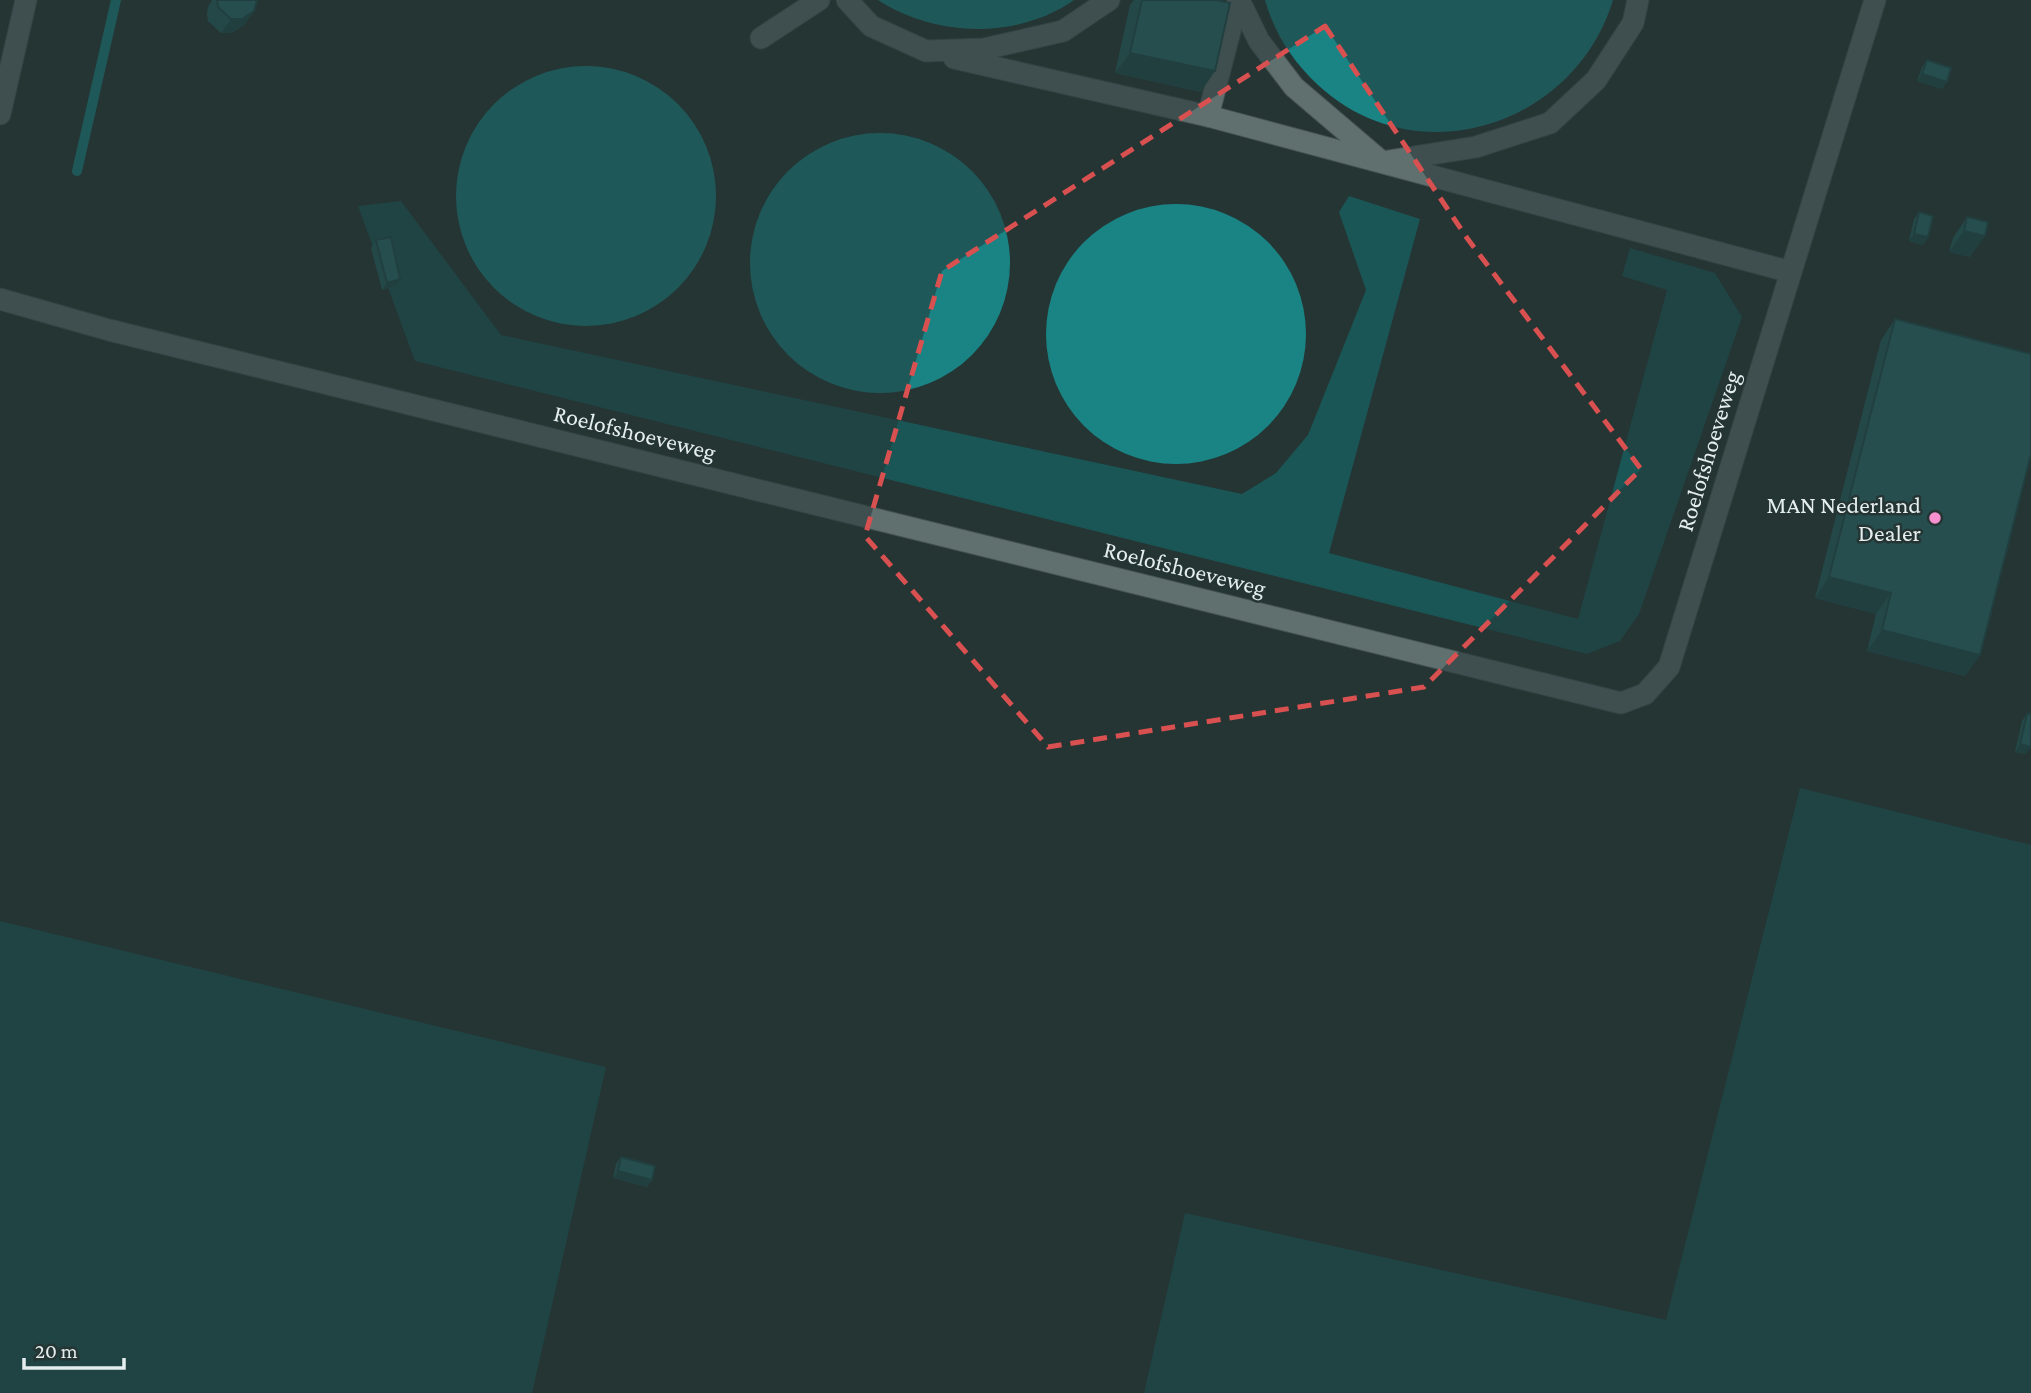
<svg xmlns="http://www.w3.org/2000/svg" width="2031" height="1393" viewBox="0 0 2031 1393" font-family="'Crimson Pro',serif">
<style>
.green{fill:#1b5656}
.water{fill:#1a8485}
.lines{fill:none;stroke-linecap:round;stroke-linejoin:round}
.stream{stroke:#1a8485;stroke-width:10}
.minor-casing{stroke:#465353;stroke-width:23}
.minor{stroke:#5f706f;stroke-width:21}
.wall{fill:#255f5f}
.shaded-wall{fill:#1e4d4d}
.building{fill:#2b6e6e;stroke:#1e4d4d;stroke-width:2}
.marked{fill:none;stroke:#d95050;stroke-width:5;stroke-dasharray:14 9;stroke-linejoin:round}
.poi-dot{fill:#f690cf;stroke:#253534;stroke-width:2.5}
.labels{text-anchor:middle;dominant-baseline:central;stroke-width:5;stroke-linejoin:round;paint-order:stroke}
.street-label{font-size:24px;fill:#e5eeee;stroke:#253534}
.poi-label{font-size:24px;fill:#e5eeee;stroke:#253534;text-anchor:end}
</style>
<rect width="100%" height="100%" fill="#253534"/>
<g class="green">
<path d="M1349 196 1420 219 1329 553 1578 619 1667 290 1622 276 1630 248 1715 273 1742 317 1639 614 1620 641 1587 654 415 361 358 206 401 201 501 335 1242 494 1276 473 1308 435 1366 290 1339 212Z"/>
<path d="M1800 788 2031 845V1393H1144L1185 1213 1666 1320Z"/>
<path d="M0 921 606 1067 532 1393H0Z"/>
</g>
<g class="water">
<path d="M878 0H1074C1017 40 935 37 878 0Z"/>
<path d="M1265 0H1613C1575 126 1417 177 1318 85 1293 62 1274 33 1265 0Z"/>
<circle cx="586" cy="196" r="130"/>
<circle cx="880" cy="263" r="130"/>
<circle cx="1176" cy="334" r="130"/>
</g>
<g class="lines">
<path class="stream" d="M77 171 116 0"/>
<defs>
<g id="minor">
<path d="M847 0 871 26 926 51 984 49 1063 31 1109 0"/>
<path d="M1238 0 1208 116 1791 272"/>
<path d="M1239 0 1259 41 1294 87 1382 162 1476 147 1550 123 1596 80 1633 23 1638 0"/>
<path d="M761 38 819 0"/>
<path d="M954 58 1208 116"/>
<path d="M0 114 26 0"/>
<path d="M0 299 109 330 1621 703 1645 694 1669 667 1875 0"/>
</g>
</defs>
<use href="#minor" class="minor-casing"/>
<use href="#minor" class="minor"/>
</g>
<g class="wall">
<path d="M212 0H257L254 11 244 25 232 33H221L208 21 207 14 208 7Z"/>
<path d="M1134 0H1216L1201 92 1115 73 1130 5Z"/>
<path d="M1927 60 1942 89 1917 81 1922 67Z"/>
<path d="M1919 212 1928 237 1923 245 1909 241 1914 219Z"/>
<path d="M1967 217 1970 257 1949 252 1953 238Z"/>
<path d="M376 240 395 286 382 290 371 248Z"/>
<path d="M1895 319 1980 655 1965 676 1867 651 1876 614 1815 598 1881 340Z"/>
<path d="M2027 714 2026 754 2015 752 2022 721Z"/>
<path d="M621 1157 652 1180 647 1187 613 1178 616 1164Z"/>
</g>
<g class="shaded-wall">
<path d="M254 11 244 25 232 33H221L231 19Z"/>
<path d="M1130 53 1215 71 1201 92 1115 73Z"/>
<path d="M1922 74 1947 82 1942 89 1917 81Z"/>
<path d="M1964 231 1985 236 1970 257 1949 252Z"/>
<path d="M1914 234 1928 237 1923 245 1909 241Z"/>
<path d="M400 279 395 286 382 290 387 283Z"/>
<path d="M1829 577 1891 593 1876 614 1815 598Z"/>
<path d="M1882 630 1980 655 1965 676 1867 651Z"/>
<path d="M2020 744 2031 747 2026 754 2015 752Z"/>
<path d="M618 1171 652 1180 647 1187 613 1178Z"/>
</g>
<g class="building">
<path d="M217 0H257L254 11 242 19H231L218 7Z"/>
<path d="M1142 0H1216L1230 3 1215 71 1130 53Z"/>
<path d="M1927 60 1951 68 1947 82 1922 74Z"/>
<path d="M1919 212 1933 216 1928 237 1914 234Z"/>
<path d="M1967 217 1988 222 1985 236 1964 231Z"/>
<path d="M391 237 400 279 387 283 376 240Z"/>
<path d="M1895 319 2031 354V454L1980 655 1882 630 1891 593 1829 577Z"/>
<path d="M2027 714H2031V747L2020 744Z"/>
<path d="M621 1157 655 1166 652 1180 618 1171Z"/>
</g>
<path d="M0 0H2031V1393H0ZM1325 26 1467 238 1641 469 1424 687 1048 747 865 536 942 271Z" fill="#253534" fill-opacity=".55" fill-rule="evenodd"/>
<path class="marked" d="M1325 26 1467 238 1641 469 1424 687 1048 747 865 536 942 271Z"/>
<circle class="poi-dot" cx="1935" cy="518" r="7"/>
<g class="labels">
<g class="street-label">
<text transform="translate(635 432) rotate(14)">Roelofshoeveweg</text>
<text transform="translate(1708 451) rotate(-73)">Roelofshoeveweg</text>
<text transform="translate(1185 568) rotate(14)">Roelofshoeveweg</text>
</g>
<g class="poi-label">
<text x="1921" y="504">MAN Nederland<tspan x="1921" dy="28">Dealer</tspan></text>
</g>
</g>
<path d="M24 1358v10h100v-10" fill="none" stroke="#e5eeee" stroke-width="3.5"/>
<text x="35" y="1358" font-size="21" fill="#e5eeee" stroke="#253534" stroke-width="5" paint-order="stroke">20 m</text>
</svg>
